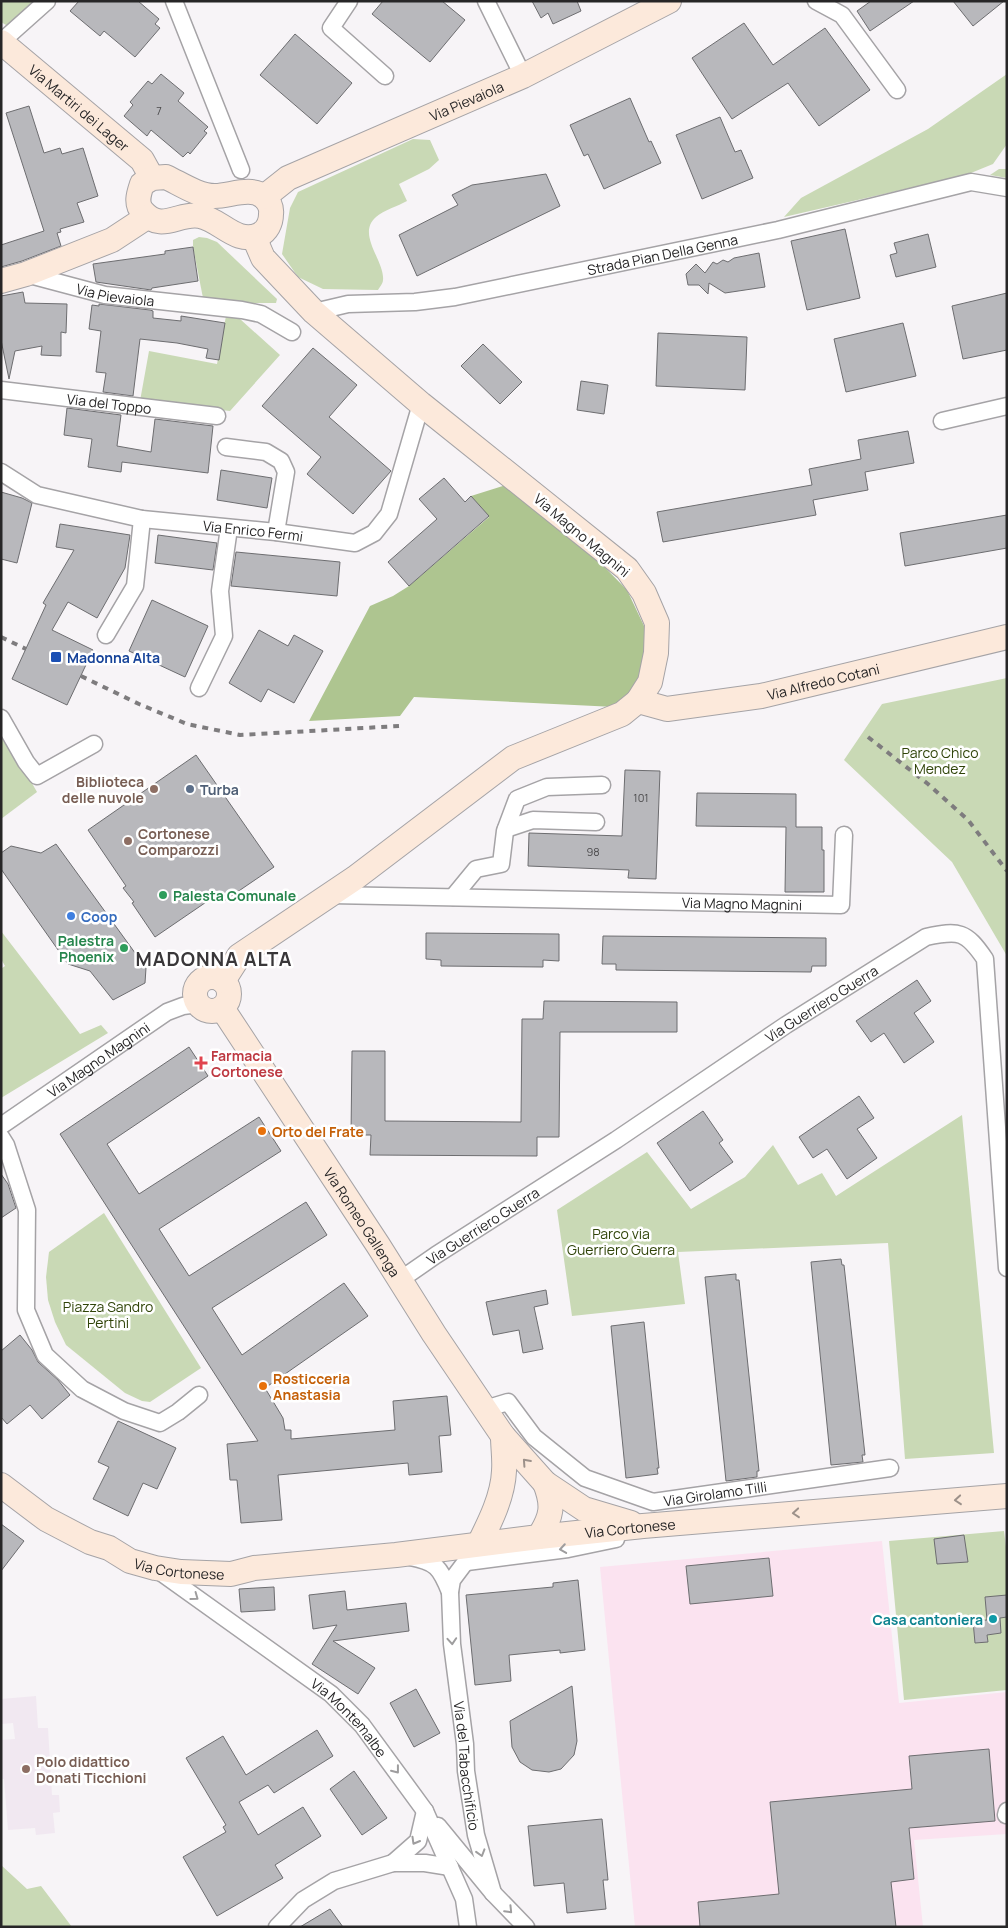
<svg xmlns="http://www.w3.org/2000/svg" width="1008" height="1928" viewBox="0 0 1008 1928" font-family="Manrope,sans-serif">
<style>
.industrial{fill:#fbe3f0}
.built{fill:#f1e8f1}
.green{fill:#c9d9b5}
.forest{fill:#aec590}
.building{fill:#b8b8bc;stroke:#6d6d70}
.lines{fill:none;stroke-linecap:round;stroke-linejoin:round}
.street-casing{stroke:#a5a3a6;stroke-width:19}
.secondary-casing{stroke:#a5a3a6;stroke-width:26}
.street{stroke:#fff;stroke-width:16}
.secondary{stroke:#fce9db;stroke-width:24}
.rail{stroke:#7e7c7e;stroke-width:4;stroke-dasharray:6 6;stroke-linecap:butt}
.oneway{stroke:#9c918a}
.oneway2{stroke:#9e9d9e}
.transit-dot{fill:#1a4fb4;stroke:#fff;stroke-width:2}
.education-dot{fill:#8d6e63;stroke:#fff;stroke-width:2}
.service-dot{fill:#5c6f8a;stroke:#fff;stroke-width:2}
.leisure-dot{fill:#2e9e5b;stroke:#fff;stroke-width:2}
.shop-dot{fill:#3f7fe0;stroke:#fff;stroke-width:2}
.health-dot{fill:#e0444e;stroke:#fff;stroke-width:2}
.food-dot{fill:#e8710a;stroke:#fff;stroke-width:2}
.culture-dot{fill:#0f9aa8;stroke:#fff;stroke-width:2}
.labels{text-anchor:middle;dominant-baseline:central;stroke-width:5;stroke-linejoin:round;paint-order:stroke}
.number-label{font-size:11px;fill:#4b4a4c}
.street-label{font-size:14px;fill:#272627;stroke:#fff}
.transit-label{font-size:14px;font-weight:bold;fill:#164399;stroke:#fff;text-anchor:start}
.park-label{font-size:14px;fill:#304409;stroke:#fff}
.education-label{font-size:14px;font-weight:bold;fill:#785e54;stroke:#fff;text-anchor:start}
.service-label{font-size:14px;font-weight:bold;fill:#4e5e75;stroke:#fff;text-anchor:start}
.leisure-label{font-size:14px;font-weight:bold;fill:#27864d;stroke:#fff;text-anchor:start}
.shop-label{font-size:14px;font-weight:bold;fill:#366cbe;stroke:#fff;text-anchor:start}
.health-label{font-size:14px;font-weight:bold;fill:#be3a42;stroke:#fff;text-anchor:start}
.food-label{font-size:14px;font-weight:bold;fill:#c56008;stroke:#fff;text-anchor:start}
.culture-label{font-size:14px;font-weight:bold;fill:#0d838f;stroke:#fff;text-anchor:end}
.district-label{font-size:19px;font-weight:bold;letter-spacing:1px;fill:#393739;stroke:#fff}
</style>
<rect width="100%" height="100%" fill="#f7f4f7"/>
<path class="industrial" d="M882 1541 899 1703 1007 1692V1834L914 1840 923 1927H635L600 1567Z"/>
<path class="built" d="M36 1696 38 1728H48L52 1795H59L60 1812 53 1813 55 1833 36 1835 35 1828 8 1830 4 1779H1V1740L15 1739 13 1723 1 1724V1699Z"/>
<g class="green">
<path d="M1 1H35L14 23 6 25 1 22Z"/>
<path d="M1007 74V144L993 164 966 175 784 217 801 198 928 129Z"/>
<path d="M413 139 430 140 439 160 429 169 399 184 407 201C398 206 384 210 376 217 356 234 385 261 383 280 383 283 380 287 378 290L323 289 298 277 282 254 290 208 298 192Z"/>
<path d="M999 169H1007V178L990 175Z"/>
<path d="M199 237 207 238 217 242 277 299 276 303H243L203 298 193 247V240Z"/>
<path d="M226 316 240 319 280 355 230 411 140 401 149 351 217 364Z"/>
<path d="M1007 678V956L952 862 844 760 882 704Z"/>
<path d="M1 729 37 792 1 819Z"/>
<path d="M1 931 80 1034 101 1025 108 1033 1 1098V969L5 966 1 959Z"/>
<path d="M962 1115 994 1453 905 1459 888 1243 678 1252 685 1304 572 1316 557 1210 647 1152 691 1209 745 1177 773 1145 798 1185 822 1173 836 1196Z"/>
<path d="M104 1213 201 1368 150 1402 142 1401 125 1393 66 1345 55 1322 48 1300 46 1277 49 1252Z"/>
<path d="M1004 1531 1007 1555V1690L904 1700 889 1541Z"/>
<path d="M1 1865 27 1889 41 1886 72 1927H1Z"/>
</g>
<path class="forest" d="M506 485 581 543 627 590 645 628V663L631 693 615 707 414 697 400 716 309 721 370 606 393 596 409 586 489 517 471 496Z"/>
<g class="building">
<path d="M79 1H138L159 19 155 24 160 28 135 57 104 31 100 36 70 11Z"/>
<path d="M383 1H442L465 20 430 62 372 14Z"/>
<path d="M532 1H577L581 11 553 24 548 13 541 18Z"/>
<path d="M871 1H914L870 31 857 11Z"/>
<path d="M953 1H1004L973 26Z"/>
<path d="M744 23 773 65 825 28 870 90 819 126 788 83 732 119 692 58Z"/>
<path d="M295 34 352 83 317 124 260 75Z"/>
<path d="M161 74 184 93 178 101 208 127 204 131 207 133 190 154 188 152 183 157 151 130 147 136 124 116 133 105 130 102 148 81 152 84Z"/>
<path d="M630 98 649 142 651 141 661 163 604 189 588 154 584 156 570 125Z"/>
<path d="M29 106 44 153 60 148 62 154 83 148 98 196 77 203 84 222 60 229 61 232 57 233 61 246 22 261 1 267V245L44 231 6 113Z"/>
<path d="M720 117 735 152 741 150 753 178 702 199 676 135Z"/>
<path d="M546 174 560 206 417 276 399 235 458 205 452 195 472 185Z"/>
<path d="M845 229 860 298 807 310 791 241Z"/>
<path d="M928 234 936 267 896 277 890 255 897 253 894 243Z"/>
<path d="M193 247 198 281 152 288 151 290 96 282 93 264 165 254V251Z"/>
<path d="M759 253 765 287 725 293 709 283 708 294 699 285H688L686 274 696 264 705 273 713 262 717 264 723 260 728 262 734 258Z"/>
<path d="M23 292 25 303 67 304 66 333 61 332V356L41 355 42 346 15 351 9 379 1 340V296Z"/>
<path d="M1007 293V350L963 359 952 306Z"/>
<path d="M99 304 150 310 153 311V318L181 321V316L225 323 219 360 206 358 208 349 177 343 140 339 133 396 103 392 106 373 96 372 101 331 89 329 92 305 99 306Z"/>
<path d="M903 323 916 376 846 392 834 339Z"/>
<path d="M658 333 747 337 745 390 656 386Z"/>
<path d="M483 344 522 382 500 404 461 366Z"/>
<path d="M313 348 357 385 329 417 391 471 353 514 307 474 321 457 262 406Z"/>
<path d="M581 381 608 385 604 414 577 410Z"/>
<path d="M67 408 121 415 117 446 151 452 155 419 213 426 208 473 122 462 121 472 88 467 92 439 64 435Z"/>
<path d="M908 431 914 463 865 472 868 490 813 500 816 515 663 542 657 512 812 485 809 469 861 459 858 440Z"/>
<path d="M221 470 272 478 267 508 217 500Z"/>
<path d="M444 478 465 502 471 496 489 516 409 586 388 562 437 519 419 499Z"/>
<path d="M1 492 22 498 32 503 17 563 1 559Z"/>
<path d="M1007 515V548L905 566 900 533Z"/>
<path d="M60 524 130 535 125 568 97 618 68 602 52 630 93 650 67 705 12 679 46 605 43 603 74 550 56 547Z"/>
<path d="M158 535 217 543 213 570 155 563Z"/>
<path d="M236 552 340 562 337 596 231 586Z"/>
<path d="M152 600 208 626 185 677 129 651Z"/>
<path d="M259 630 288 646 294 635 323 651 294 703 268 689 261 702 229 683Z"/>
<path d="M196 755 274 867 224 901 218 894 155 937 132 903 134 902 123 888 126 886 88 830Z"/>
<path d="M625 770 660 771 656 879 628 878 629 870 528 866 529 833 622 836Z"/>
<path d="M697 793 796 794V827H822V850H824V892H785L786 827 696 826Z"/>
<path d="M56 844 146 968 145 983 113 1000 90 971 68 964 1 869V853L11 846 41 853Z"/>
<path d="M426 933 559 934V961L543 960V967L441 966V960L426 959Z"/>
<path d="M603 936 826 938V966H812L811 972 616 970V964H602Z"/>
<path d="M917 980 931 1001 914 1013 934 1042 904 1063 884 1033 871 1042 856 1021Z"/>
<path d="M544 1001 677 1002V1032H560L559 1137H537V1156L370 1155 371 1135H351L352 1051H385V1121L521 1122 522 1019H543Z"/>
<path d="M189 1047 208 1076 107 1144 139 1194 259 1117 281 1151 159 1229 189 1276 306 1202 327 1235 212 1308 242 1355 344 1283 368 1316 265 1388 283 1418 285 1430H291V1439L395 1430 393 1401 447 1396 451 1435 439 1436 442 1472 409 1475 408 1463 278 1475 282 1520 241 1523 237 1480H230L227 1444 258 1441 60 1134Z"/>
<path d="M859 1096 874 1118 857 1129 877 1158 847 1179 827 1149 813 1158 799 1137Z"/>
<path d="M703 1111 723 1140 719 1143 733 1162 690 1191 657 1143Z"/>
<path d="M1 1174 8 1184 16 1208 1 1218Z"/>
<path d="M841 1259 842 1265H844L865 1455H862L863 1462 831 1465 811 1262Z"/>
<path d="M736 1274V1280H739L759 1471H757V1477L726 1481 705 1277Z"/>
<path d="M546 1290 548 1304 534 1307 543 1349 523 1353 519 1330 493 1335 486 1302Z"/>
<path d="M644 1322 659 1468H657L658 1474 626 1478 611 1326Z"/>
<path d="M20 1335 32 1350 38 1362 58 1380 70 1395 42 1419 30 1405 7 1424 1 1417V1351Z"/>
<path d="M118 1421 176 1448 157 1489 143 1483 128 1516 93 1499 109 1467 98 1462Z"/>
<path d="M1 1524 24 1541 1 1571Z"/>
<path d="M964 1535 968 1562 937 1564 934 1539Z"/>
<path d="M769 1558 773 1596 690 1604 686 1566Z"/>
<path d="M578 1580 585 1650 560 1653V1650L509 1655 511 1681 475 1685 466 1595 553 1587V1583Z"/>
<path d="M274 1587 275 1610 241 1612 239 1589Z"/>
<path d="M345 1591 347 1610 406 1603 409 1631 333 1641 375 1668 358 1694 312 1664 337 1625 313 1629 309 1595Z"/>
<path d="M1007 1595V1617L1000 1618 1001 1633 987 1635 988 1642 975 1643 973 1621 987 1620 985 1597Z"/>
<path d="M572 1686 577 1741 574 1755 561 1769 549 1772 532 1770 520 1762 512 1747 510 1721Z"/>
<path d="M416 1689 440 1733 414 1747 390 1703Z"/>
<path d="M317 1730 333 1756 274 1793 268 1785 239 1802 258 1835 303 1807 321 1836 275 1865 283 1878 217 1916 183 1857 226 1832 223 1827 226 1825 186 1758 223 1736 246 1775Z"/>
<path d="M989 1749 995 1821 909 1828 914 1879 891 1882 896 1927H700L698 1902 779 1894 770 1802 912 1789 909 1756Z"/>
<path d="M354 1771 387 1818 362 1835 330 1789Z"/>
<path d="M602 1819 608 1880H603L606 1909 567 1913 564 1883 534 1886 528 1826Z"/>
<path d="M330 1909 343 1927H300Z"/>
</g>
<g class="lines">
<defs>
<g id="street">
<path d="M174 1 241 170"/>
<path d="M349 1 331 28 385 76"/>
<path d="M486 1 523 76"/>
<path d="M816 1 842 15 897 90"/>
<path d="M1 42 47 1"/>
<path id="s1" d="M26 274 105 295 242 310 261 314 292 332"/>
<path id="s2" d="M314 312 348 304 415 302 455 297 778 230 971 182 1007 188"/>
<path id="s3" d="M1 390 217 416"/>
<path d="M942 421 1007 406"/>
<path d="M226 447 266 452 281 461 286 472 276 532"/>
<path id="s4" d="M1 472 37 495 142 519 276 532 355 543 374 533 389 514 421 404"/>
<path d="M106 635 135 586 142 519"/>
<path d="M199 688 224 636 220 591 229 528"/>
<path d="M1 718 26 762 37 776 94 744"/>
<path d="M506 829 533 820 596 822"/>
<path id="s5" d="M331 895 841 905 844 835"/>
<path d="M453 897 476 869 501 864 505 831 517 799 547 787 602 785"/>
<path id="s6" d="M1 1126 167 1012 183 1006 198 1004"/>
<path d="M1 1137 6 1145 27 1210 26 1310 45 1355 82 1389 124 1411 160 1423 178 1412 199 1395"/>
<path id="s7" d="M400 1280 436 1255 616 1140 786 1025 926 937C959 930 966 931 985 959L1007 1268"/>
<path id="s8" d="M485 1409 508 1402 534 1437 585 1478 653 1502 890 1468"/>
<path id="s9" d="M479 1544 452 1580 450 1592 452 1644 465 1744 466 1771 476 1835 493 1893"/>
<path d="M410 1557C436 1562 440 1567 450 1592"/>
<path d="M467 1562 568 1549 616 1539"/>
<path id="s10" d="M159 1571 331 1694 362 1725 425 1811 464 1899 468 1927"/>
<path d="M1006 1815 1007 1811"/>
<path d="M438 1826 493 1893 526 1927"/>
<path d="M393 1863 418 1841 425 1811"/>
<path d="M277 1927 303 1900 334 1881 393 1863H425L450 1867"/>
</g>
<g id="secondary">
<path id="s11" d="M1 42 142 160 152 178"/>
<path d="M166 177C181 184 198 196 215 196 230 196 251 186 264 197 269 202 272 207 271 214 271 223 267 231 259 235 236 245 221 220 200 216 178 212 162 233 143 212 135 204 139 193 142 184L152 178Z"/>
<path id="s12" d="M264 197 288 178 523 76 669 1"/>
<path d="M1 281 26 274 112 240 147 217"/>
<path id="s13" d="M638 701 667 709 761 696 1007 637"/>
<circle cx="212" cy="994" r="17"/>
<path d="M223 981 239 956 355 878 513 758 622 714 638 701 650 682 656 653 657 623 644 593 627 569 421 404 314 312 263 258 254 237"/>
<path id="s14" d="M222 1008 378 1245 434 1334 503 1436 545 1483 584 1509 631 1523"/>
<path id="s15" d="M1 1485 46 1519 90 1542 109 1548 130 1561 155 1568 181 1572 231 1574 254 1568 396 1555 539 1537 643 1526 1007 1496"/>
<path d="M539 1537C552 1516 554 1506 545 1483"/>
<path d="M479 1544C490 1522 503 1496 504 1471 505 1459 503 1448 503 1436"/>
</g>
</defs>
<use href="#street" class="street-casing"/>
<use href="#secondary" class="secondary-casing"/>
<use href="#street" class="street"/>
<use href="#secondary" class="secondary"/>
<g class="rail">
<path d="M1 637 26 649"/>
<path d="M81 676 139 704 187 724 240 735 399 726"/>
<path d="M868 737 928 784 968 820 1007 871"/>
</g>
</g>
<defs><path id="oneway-chevron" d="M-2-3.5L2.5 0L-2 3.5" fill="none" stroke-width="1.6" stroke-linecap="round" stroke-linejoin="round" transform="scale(1.25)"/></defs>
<g class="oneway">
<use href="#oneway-chevron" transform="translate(526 1462) rotate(-132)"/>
<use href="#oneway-chevron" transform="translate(958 1500) rotate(175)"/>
<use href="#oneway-chevron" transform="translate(796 1513) rotate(175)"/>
</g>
<g class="oneway2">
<use href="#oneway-chevron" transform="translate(563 1549) rotate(171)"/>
<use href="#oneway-chevron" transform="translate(195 1597) rotate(36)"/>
<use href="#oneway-chevron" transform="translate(452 1641) rotate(86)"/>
<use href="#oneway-chevron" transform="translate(396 1770) rotate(52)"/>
<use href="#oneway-chevron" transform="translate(415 1841) rotate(120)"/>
<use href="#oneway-chevron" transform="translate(481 1853) rotate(73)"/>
<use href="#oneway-chevron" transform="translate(509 1910) rotate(46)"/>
</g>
<rect class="transit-dot" x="50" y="651" width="12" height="12" rx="2.5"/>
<g class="education-dot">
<circle cx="154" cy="789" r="5"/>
<circle cx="128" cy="841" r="5"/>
<circle cx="26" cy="1769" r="5"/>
</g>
<circle class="service-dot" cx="190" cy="789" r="5"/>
<g class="leisure-dot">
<circle cx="163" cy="895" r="5"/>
<circle cx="124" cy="948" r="5"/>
</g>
<circle class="shop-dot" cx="71" cy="916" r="5"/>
<path class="health-dot" d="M198.5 1055.5h5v5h5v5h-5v5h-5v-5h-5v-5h5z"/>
<g class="food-dot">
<circle cx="262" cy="1131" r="5"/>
<circle cx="263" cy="1386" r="5"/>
</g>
<circle class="culture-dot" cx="993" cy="1619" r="5"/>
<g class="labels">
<g class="number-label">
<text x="159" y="110">7</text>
<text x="641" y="797">101</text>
<text x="593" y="851">98</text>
</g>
<g class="street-label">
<text stroke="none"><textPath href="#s12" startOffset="225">Via Pievaiola</textPath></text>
<text stroke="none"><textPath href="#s11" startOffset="102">Via Martiri dei Lager</textPath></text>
<text stroke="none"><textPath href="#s2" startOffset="354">Strada Pian Della Genna</textPath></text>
<text stroke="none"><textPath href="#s1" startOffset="92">Via Pievaiola</textPath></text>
<text stroke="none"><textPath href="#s3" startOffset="109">Via del Toppo</textPath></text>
<text stroke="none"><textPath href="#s4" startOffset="262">Via Enrico Fermi</textPath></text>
<text transform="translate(582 535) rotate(40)">Via Magno Magnini</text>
<text stroke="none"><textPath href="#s13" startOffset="189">Via Alfredo Cotani</textPath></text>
<text stroke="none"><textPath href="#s5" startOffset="411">Via Magno Magnini</textPath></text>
<text stroke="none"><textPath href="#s7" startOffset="504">Via Guerriero Guerra</textPath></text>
<text stroke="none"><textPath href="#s6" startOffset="118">Via Magno Magnini</textPath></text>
<text stroke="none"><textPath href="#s14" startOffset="256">Via Romeo Gallenga</textPath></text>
<text stroke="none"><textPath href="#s7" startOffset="99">Via Guerriero Guerra</textPath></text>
<text stroke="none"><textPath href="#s8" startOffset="268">Via Girolamo Tilli</textPath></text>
<text stroke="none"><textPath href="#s15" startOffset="655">Via Cortonese</textPath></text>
<text stroke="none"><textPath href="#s15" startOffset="201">Via Cortonese</textPath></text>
<text stroke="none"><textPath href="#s10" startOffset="241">Via Montemalbe</textPath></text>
<text stroke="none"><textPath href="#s9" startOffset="232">Via del Tabacchificio</textPath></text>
</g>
<g class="transit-label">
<text x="67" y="657">Madonna Alta</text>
</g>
<g class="park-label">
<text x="940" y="752">Parco Chico<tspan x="940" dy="16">Mendez</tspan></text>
<text x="621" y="1233">Parco via<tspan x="621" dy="16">Guerriero Guerra</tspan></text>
<text x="108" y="1306">Piazza Sandro<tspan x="108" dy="16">Pertini</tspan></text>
</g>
<g class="education-label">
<text x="144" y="781" text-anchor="end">Biblioteca<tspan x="144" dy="16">delle nuvole</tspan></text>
<text x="138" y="833">Cortonese<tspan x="138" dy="16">Comparozzi</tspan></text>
<text x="36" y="1761">Polo didattico<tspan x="36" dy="16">Donati Ticchioni</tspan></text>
</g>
<g class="service-label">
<text x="200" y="789">Turba</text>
</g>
<g class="leisure-label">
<text x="173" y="895">Palesta Comunale</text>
<text x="114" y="940" text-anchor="end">Palestra<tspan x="114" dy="16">Phoenix</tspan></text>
</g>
<g class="shop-label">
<text x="81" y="916">Coop</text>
</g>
<g class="health-label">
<text x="211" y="1055">Farmacia<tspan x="211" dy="16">Cortonese</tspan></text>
</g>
<g class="food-label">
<text x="272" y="1131">Orto del Frate</text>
<text x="273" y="1378">Rosticceria<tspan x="273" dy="16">Anastasia</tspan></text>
</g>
<g class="culture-label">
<text x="983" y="1619">Casa cantoniera</text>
</g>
<g class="district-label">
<text x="214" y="959">MADONNA ALTA</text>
</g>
</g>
<rect width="1008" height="1928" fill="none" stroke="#272627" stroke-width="5"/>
</svg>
